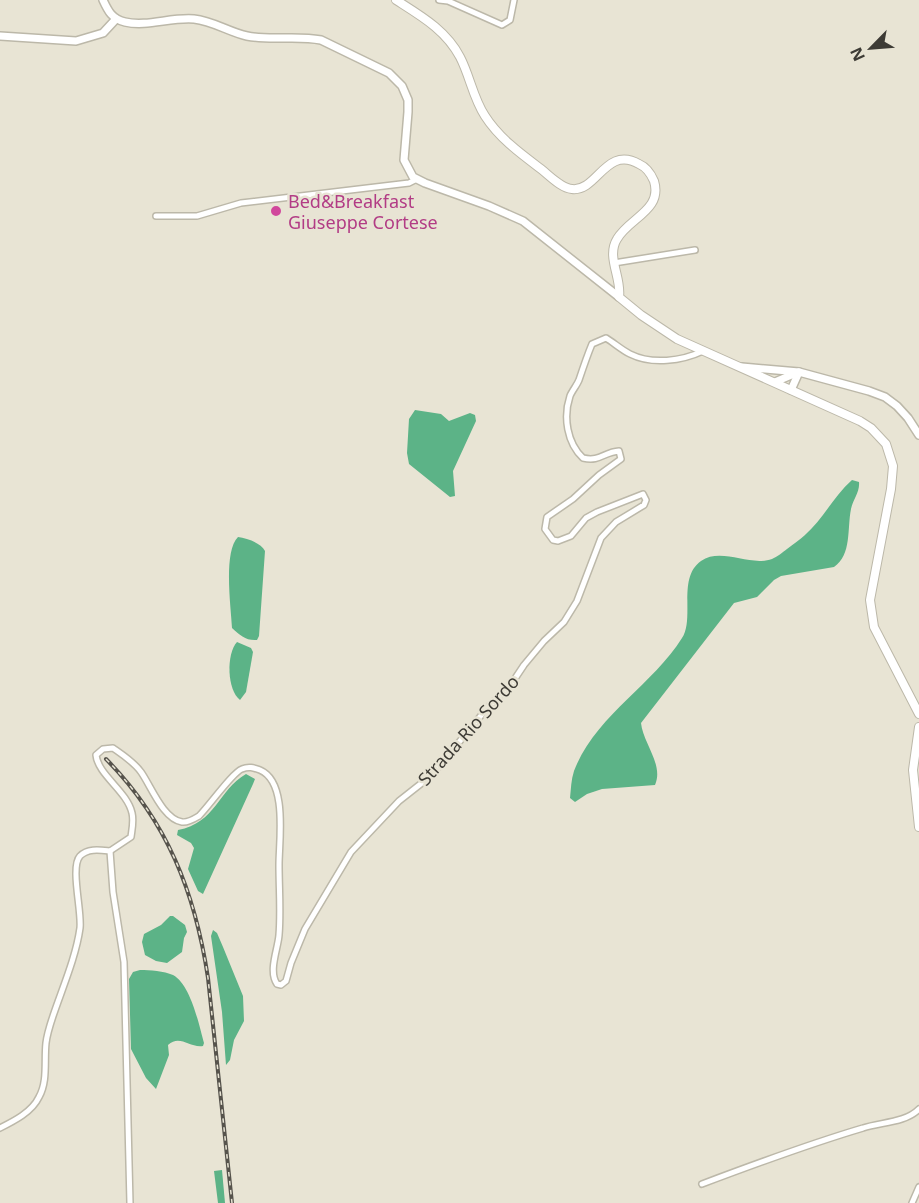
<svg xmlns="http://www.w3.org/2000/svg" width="919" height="1203" viewBox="0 0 919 1203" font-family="'Noto Sans',sans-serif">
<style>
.forest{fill:#5cb387}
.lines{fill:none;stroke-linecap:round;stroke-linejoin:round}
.minor-casing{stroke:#bcb8a9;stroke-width:8}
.tertiary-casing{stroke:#bcb8a9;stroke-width:10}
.secondary-casing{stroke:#bcb8a9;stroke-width:10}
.minor{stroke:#fff;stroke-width:5}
.tertiary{stroke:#fff;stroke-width:7}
.secondary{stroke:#fff;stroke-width:8}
.rail-casing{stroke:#56534c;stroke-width:4}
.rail{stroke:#e8e4d4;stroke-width:1.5;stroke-dasharray:4.5;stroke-linecap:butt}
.hotel-dot{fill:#d1479c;stroke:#e8e4d4;stroke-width:2}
.labels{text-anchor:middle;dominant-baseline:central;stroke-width:5;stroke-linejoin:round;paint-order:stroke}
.hotel-label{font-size:18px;fill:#b23c85;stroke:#e8e4d4;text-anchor:start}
.street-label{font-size:18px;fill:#3d3b35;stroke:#e8e4d4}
</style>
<rect width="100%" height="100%" fill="#e8e4d4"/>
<g class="forest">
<path d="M415 410 441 414 449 421 470 413 475 415 476 421 453 471 455 496 450 497 409 464 407 453 409 419Z"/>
<path d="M852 480 859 482C860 492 853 499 851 509 847 528 852 555 834 567L781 576 774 580 757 597 734 603 641 723C643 743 664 765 655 785L602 789 587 794 575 802 570 798C571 789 571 780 574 771 595 716 652 686 682 638 695 618 677 578 701 561 722 547 749 567 772 559 777 557 783 552 787 549 793 544 800 540 805 535 823 519 834 496 852 480Z"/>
<path d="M238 537C247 538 261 543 265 551L259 636 257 640C246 641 240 635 232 628 231 607 223 552 238 537Z"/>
<path d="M237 642 251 648 253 652 246 692 240 700C227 690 226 654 237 642Z"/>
<path d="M246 774 255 779 253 784 203 894 198 891 188 869 194 848 191 843 177 835 178 830C216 823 218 790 246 774Z"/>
<path d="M170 916H173L185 925 187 932 184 938 182 952 167 963 156 961 145 955 142 942 144 934 161 925Z"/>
<path d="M213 930 217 933 223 947 243 996 244 1021 234 1040 230 1060 226 1065 222 1012 211 936Z"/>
<path d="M140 970C150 970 164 971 173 975 191 985 199 1025 204 1043L203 1046C189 1048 180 1034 168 1045L169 1055 156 1089 146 1078 131 1049 129 979 133 972Z"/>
<path d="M222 1170 225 1203H218L214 1171Z"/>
</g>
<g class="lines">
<defs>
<g id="minor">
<path d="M439 0 448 1 502 25 510 20 514 0"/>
<path d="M156 216H197L241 203 409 183 417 179"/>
<path d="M614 263 695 250"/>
<path d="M110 851 131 837C132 829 134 821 132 813 127 791 98 775 96 755L103 749 113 748C123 755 134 762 141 772 151 786 163 819 182 822 188 823 194 819 199 816 209 806 233 772 242 769 249 766 254 768 260 770 288 782 279 840 279 865 279 888 281 912 279 935 278 949 268 971 277 984L281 985 286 981 291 963 305 929 351 852 399 801 432 775 488 707 510 686 524 665 544 641 564 622 577 601 601 538 616 522 644 505 646 500 643 494 597 512 586 518 571 536 558 541 553 540 545 529 547 517 573 499 599 475 621 459 619 451C604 452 600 462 583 458 567 443 563 417 570 396 572 391 577 385 579 380 583 368 587 356 592 344L606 338C614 343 622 350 630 354 652 365 682 361 703 351"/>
<path d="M110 851 113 892 124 962 130 1203"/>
<path d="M0 1128C14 1121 32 1112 39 1097 48 1081 44 1061 46 1043 47 1034 50 1025 53 1016 62 989 76 957 80 928 82 911 70 867 80 856 88 848 100 850 110 851"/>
<path d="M702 1184C755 1164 809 1144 863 1128 881 1122 905 1123 919 1109"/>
<path d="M912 1203 919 1187"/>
</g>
<g id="tertiary">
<path d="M103 0C108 11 112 19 125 22 147 27 171 17 194 19 213 21 229 32 247 36 271 41 296 35 321 40L389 73 402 86 408 100V112L404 160 413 177 425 183 489 206 523 221 619 297"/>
<path d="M0 36 76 41 103 33 116 19"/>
<path d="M742 367 799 372 869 391 885 397 897 406 908 418 919 435"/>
<path d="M775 382 796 373"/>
<path d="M791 390 799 372"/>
</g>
<g id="secondary">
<path d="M396 0C421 16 446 30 460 57 470 76 473 98 485 116 499 138 521 154 541 169 550 176 561 188 572 189 597 192 606 145 639 164 646 167 651 174 654 181 663 210 629 218 617 239 606 257 622 278 619 297L641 315 677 339 860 421 871 428 886 444 893 466 891 489 870 600 874 627 919 714"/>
<path d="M919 727 913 770 919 827"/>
</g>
</defs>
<use href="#minor" class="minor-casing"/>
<use href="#tertiary" class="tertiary-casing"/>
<use href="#secondary" class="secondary-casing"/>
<use href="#minor" class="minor"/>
<use href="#tertiary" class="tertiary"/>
<use href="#secondary" class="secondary"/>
<defs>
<path id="rail" d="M106 759C167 821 195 892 208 978L232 1203"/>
</defs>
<use href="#rail" class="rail-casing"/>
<use href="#rail" class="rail"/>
</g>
<circle class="hotel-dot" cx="276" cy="211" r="6"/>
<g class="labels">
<g class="hotel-label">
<text x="288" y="201">Bed&amp;Breakfast<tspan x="288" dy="21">Giuseppe Cortese</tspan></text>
</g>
<g class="street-label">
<text transform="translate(468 730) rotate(-48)">Strada Rio Sordo</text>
</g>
</g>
<g transform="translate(871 48) rotate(245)" stroke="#e8e4d4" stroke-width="4.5" paint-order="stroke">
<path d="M0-4.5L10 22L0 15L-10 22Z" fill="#3d3b35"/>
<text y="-9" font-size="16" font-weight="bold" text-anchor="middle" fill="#3d3b35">N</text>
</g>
</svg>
